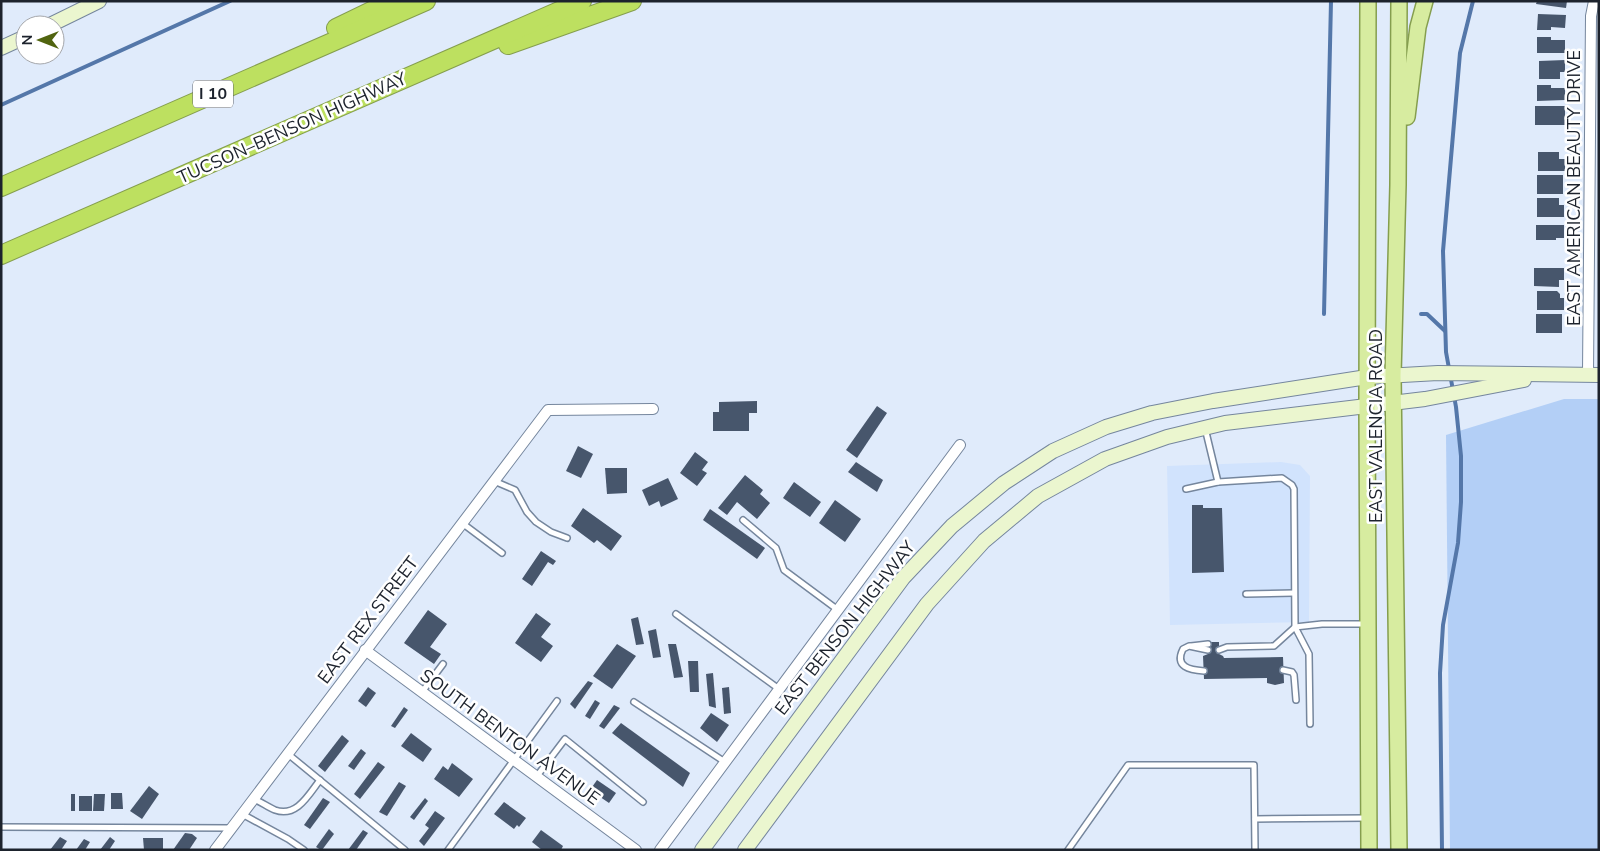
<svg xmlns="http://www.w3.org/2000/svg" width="1600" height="851" viewBox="0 0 1600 851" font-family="'Nunito Sans',sans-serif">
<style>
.built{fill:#d1e3fd}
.green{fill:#b3cff6}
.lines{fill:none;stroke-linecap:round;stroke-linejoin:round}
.stream{stroke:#5477a9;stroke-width:4}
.building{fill:#47566c}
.lane-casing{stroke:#75869d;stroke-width:8}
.street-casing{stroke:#75869d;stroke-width:12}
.secondary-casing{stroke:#75869d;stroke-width:16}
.primary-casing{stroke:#859e4e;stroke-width:18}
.highway-casing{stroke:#859e4e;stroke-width:20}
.lane{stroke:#fff;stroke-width:5}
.street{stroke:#fff;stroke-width:10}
.secondary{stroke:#ebf6cf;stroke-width:14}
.primary{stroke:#d7eca0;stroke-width:15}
.highway{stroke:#bde060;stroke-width:18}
.labels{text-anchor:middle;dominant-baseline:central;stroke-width:5;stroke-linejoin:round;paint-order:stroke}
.shield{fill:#fff;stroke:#61656c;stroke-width:1}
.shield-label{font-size:16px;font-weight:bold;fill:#1d232d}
.street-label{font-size:18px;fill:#1d232d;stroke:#fff}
</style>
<rect width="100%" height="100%" fill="#e0ebfb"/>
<path class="built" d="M1281 462 1300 465 1310 476 1309 622 1170 625 1167 466Z"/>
<path class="green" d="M1564 399H1599V850H1450L1446 435Z"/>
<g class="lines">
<g class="stream">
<path d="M1 105 230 1"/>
<path d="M1324 314 1331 1"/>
<path d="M1421 314H1427L1445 331"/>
<path d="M1442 850 1440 673 1443 625 1458 543 1461 502V456L1456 407 1446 352 1443 251 1460 53 1473 1"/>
</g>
</g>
<g class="building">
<path d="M1537 1H1567L1566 8 1536 4Z"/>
<path d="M1538 14 1566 15 1565 28 1551 27V30H1537Z"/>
<path d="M1537 37H1551V40H1565V53H1537Z"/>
<path d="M1565 60V72H1560V79H1539V61Z"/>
<path d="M1537 85H1551V88H1565V100L1537 101Z"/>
<rect x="1535" y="106" width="30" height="19"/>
<path d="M1538 152H1559V159H1565V171H1538Z"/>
<rect x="1537" y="175" width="26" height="19"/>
<path d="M1537 198H1559V205H1564V217H1537Z"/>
<path d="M1536 225H1564V238H1556V240H1536Z"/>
<path d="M1534 268H1564V280H1559V287L1534 286Z"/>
<path d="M1537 291H1557L1560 294V298H1564V310H1537Z"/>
<rect x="1536" y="314" width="26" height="19"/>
<path d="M757 401V413H749V431H713V412H719V402Z"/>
<path d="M877 406 887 413 857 458 846 450Z"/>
<path d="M578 446 593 454 581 478 566 471Z"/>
<path d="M695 452 708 462 702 470 707 473 697 486 680 473Z"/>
<path d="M856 462 883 480 877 492 848 472Z"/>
<path d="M605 468H627V493L607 494Z"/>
<path d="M745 475 763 490 760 494 770 503 757 519 737 502 727 515 718 508Z"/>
<path d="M668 478 678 499 661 507 659 501 649 506 642 490Z"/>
<path d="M794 482 821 502 810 517 783 498Z"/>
<path d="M835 500 861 519 845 542 819 523Z"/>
<path d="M1192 505H1203V508H1222L1224 572 1192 573Z"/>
<path d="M583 508 622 536 611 551 597 540 594 543 571 526Z"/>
<path d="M710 509 765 548 757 559 703 520Z"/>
<path d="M541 551 556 561 553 565 548 562 532 586 522 579Z"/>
<path d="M428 610 447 624 430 647 441 654 434 664 404 643Z"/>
<path d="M536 613 551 624 541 637 553 646 541 662 515 643Z"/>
<path d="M638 617 644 644 636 645 631 619Z"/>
<path d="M656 629 661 657 653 658 648 631Z"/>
<path d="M1208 642H1219V654L1223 656 1224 658 1283 657 1284 683 1275 685 1267 683V678L1204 679 1203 656 1208 654Z"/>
<path d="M617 644 636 656 612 689 593 676Z"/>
<path d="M668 644H676L683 677 674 678Z"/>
<path d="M688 661H698L699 692H690Z"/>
<path d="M713 673 716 708 709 706 706 674Z"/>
<path d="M588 681 593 683 575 709 570 704Z"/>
<path d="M368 687 376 693 366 707 358 701Z"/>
<path d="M729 687 731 713 724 714 722 688Z"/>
<path d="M595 700 600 703 590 719 585 716Z"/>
<path d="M614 705 620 708 604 729 599 726Z"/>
<path d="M404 707 408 710 395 728 391 726Z"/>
<path d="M711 713 729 725 717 742 700 728Z"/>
<path d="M621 723 690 773 683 787 612 733Z"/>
<path d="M411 733 432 749 423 762 401 746Z"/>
<path d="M342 735 349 741 325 772 318 766Z"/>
<path d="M361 749 366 753 354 770 348 766Z"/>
<path d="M378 762 385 767 360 799 354 794Z"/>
<path d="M452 763 473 779 459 797 434 779 443 766 448 770Z"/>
<path d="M597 780 616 793 609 803 590 790Z"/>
<path d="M399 782 406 786 387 816 379 812Z"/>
<path d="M149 786 159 794 142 819 130 811Z"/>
<path d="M111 793H122L123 809H111Z"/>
<rect x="71" y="794" width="4" height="17"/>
<path d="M94 794H105L104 811H93Z"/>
<rect x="79" y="796" width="13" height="15"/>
<path d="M323 798 330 802 310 829 304 825Z"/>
<path d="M425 798 428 801 414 820 410 817Z"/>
<path d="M504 802 526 818 519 827 517 825 514 829 494 814Z"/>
<path d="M435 811 445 818 424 846 419 841 429 828 425 825Z"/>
<path d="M329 829 334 834 322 850H321L316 847Z"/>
<path d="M363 830 368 833 356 850H348Z"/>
<path d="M541 830 563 846 561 850H542L532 842Z"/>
<path d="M185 833 192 834 197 838 189 850H173Z"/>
<path d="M60 837 67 841 61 850H50Z"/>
<path d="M110 837 115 841 109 850H100Z"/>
<path d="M143 838H163V850H144Z"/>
<path d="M84 839 90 842 85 850H76Z"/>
</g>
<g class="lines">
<defs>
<g id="lane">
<path d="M1205 428 1218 482"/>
<path d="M494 481 515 490 527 512 536 522 551 532 567 538"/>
<path d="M1186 489 1218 482 1282 478 1292 485 1294 489 1295 627 1309 654 1310 724"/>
<path d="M743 520 776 548 784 570 838 610"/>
<path d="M462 523 502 553"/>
<path d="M1246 594 1294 593"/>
<path d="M676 614 779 689"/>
<path d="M1191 646 1208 644"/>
<path d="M1219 650 1227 647 1274 646 1295 627 1322 624H1366"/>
<path d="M1283 670 1292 672 1294 675 1296 700"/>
<path d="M1204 671C1190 670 1174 667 1183 649L1189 646 1208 650"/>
<path d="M422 692 443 664"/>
<path d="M634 702 725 762"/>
<path d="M288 754 405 850"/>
<path d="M537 776 565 739 643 802"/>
<path d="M254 799C261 802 268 807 275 810 297 818 309 794 320 780"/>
<path d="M242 814 288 839 304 850"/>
<path d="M1255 819 1367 818"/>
<path d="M1 827 231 828"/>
<path d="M448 850 557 701"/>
<path d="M1068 850 1128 765H1254L1255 850"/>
</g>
<g id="street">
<path d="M1588 374 1591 16 1594 1"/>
<path d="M365 650 636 850"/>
<path d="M215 850 548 410 653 409"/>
<path d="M660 850 960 445"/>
</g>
<g id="secondary">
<path d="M50 25 99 1"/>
<path d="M1 48 25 37"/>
<path d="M702 850 903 578 952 526 1004 483 1053 451 1106 427 1152 413 1213 401 1367 377 1438 373 1599 375"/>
<path d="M745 850 927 604 984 541 1038 496 1105 459 1167 437 1225 423 1425 399 1524 380"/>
</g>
<g id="primary">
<path d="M1368 1 1367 406 1369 850"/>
<path d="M1399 1 1398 185 1393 375 1399 850"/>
<path d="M1407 117 1418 27 1425 1"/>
</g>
<g id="highway">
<path d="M336 28 392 1"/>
<path d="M508 45 632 1"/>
<path d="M1 187 426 1"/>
<path d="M1 255 582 1"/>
</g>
</defs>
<use href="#lane" class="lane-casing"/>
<use href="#street" class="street-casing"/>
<use href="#secondary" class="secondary-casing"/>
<use href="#primary" class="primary-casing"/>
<use href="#highway" class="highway-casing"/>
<use href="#lane" class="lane"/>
<use href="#street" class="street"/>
<use href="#secondary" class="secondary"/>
<use href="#primary" class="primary"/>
<use href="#highway" class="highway"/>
</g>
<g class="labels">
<rect class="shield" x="193" y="80.5" width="40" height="27" rx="4"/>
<g class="shield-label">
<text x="213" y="94">I 10</text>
</g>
<g class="street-label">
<text transform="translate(292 128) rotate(-24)">TUCSON–BENSON HIGHWAY</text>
<text transform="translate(1574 188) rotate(-90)">EAST AMERICAN BEAUTY DRIVE</text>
<text transform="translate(1376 426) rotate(-90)">EAST VALENCIA ROAD</text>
<text transform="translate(368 620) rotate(-53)">EAST REX STREET</text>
<text transform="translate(845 628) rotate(-52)">EAST BENSON HIGHWAY</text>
<text transform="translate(510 737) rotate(36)">SOUTH BENTON AVENUE</text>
</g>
</g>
<rect width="1600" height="851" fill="none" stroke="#1d232d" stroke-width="5"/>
<g transform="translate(40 40) rotate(270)"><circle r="24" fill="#ffffff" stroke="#a5a7ab"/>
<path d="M0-4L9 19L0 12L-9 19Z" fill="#51640f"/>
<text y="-8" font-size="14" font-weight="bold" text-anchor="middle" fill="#1d232d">N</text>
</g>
</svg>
